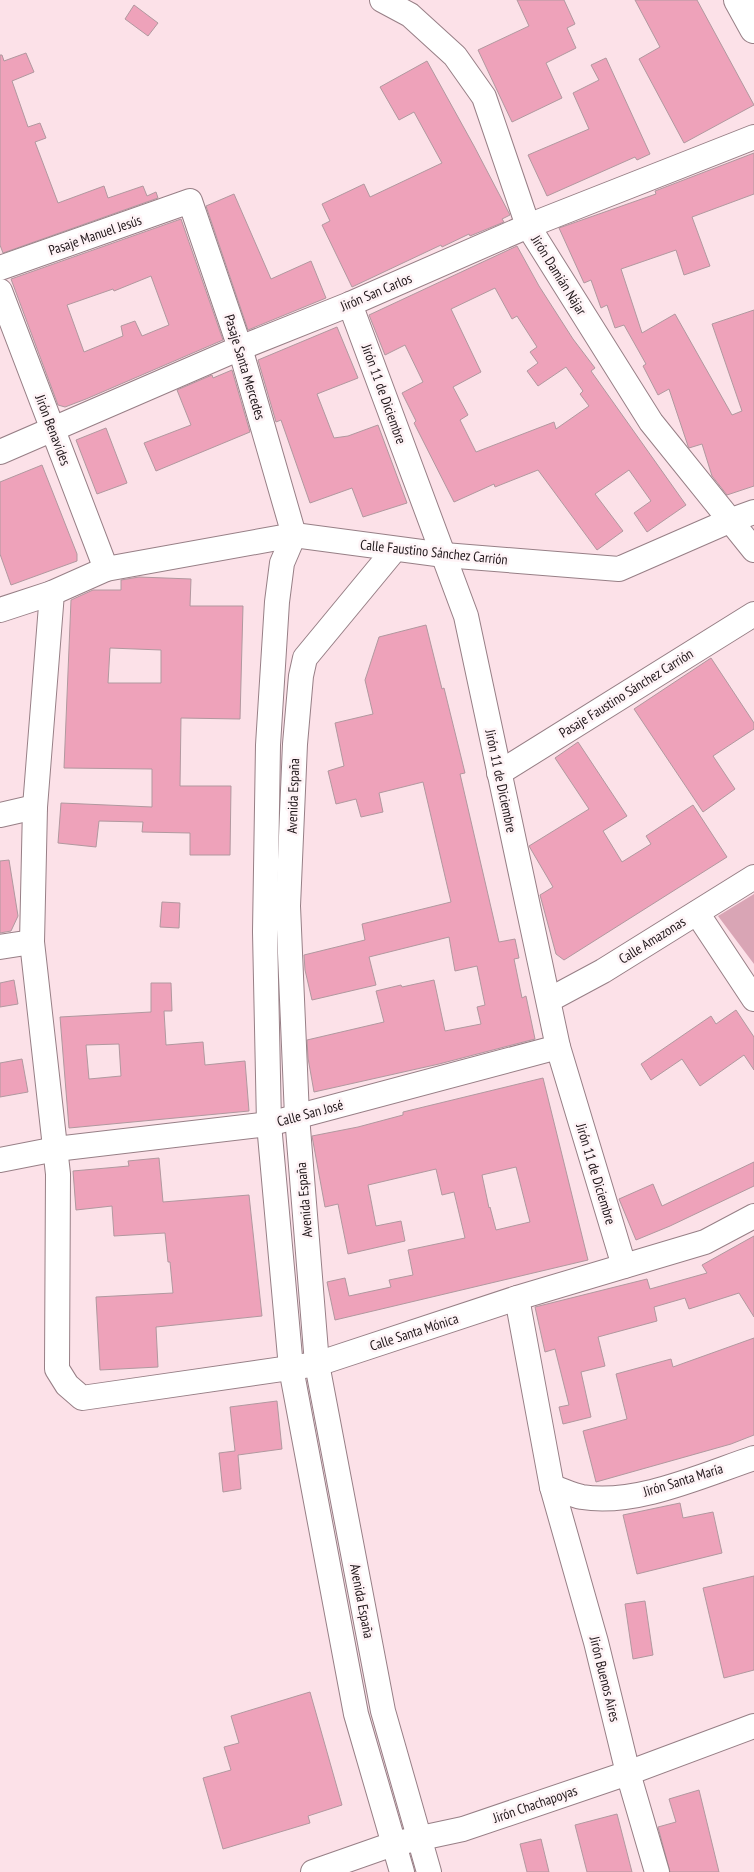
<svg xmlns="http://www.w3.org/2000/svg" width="754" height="1872" viewBox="0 0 754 1872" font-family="'PT Sans Narrow',sans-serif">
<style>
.green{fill:#d9a5b5}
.building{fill:#eea2ba;stroke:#b1989f;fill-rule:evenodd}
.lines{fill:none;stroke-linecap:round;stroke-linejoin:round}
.minor-casing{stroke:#977f86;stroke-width:26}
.secondary-casing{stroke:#977f86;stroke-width:30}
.minor{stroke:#fff;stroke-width:24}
.secondary{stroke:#fff;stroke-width:28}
.labels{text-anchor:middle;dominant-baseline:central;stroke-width:5;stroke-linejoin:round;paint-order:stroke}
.street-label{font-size:14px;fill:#1f1619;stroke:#fef3f6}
</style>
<rect width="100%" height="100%" fill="#fce1e8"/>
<path class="green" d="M754 894V964L718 916Z"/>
<g class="building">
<path d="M517 0H564L575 24 567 28 576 48 546 63 562 98 512 122 478 50 529 26Z"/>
<path d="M635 0H697L754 105 684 143 639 59 660 47Z"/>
<path d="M134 5 158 23 148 36 125 19Z"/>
<path d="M26 53 34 72 12 81 28 127 40 123 46 138 35 142 58 203 104 186 108 198 143 186 147 196 156 192 158 198 3 253 0 245V55H2L4 61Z"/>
<path d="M606 58 650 154 637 160 635 157 547 196 528 155 589 129 573 93 599 80 591 65Z"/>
<path d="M427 61 474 146 510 215 502 219 504 222 470 236 469 234 442 247 441 245 352 287 322 225 330 221 322 204 364 184 370 197 442 163 414 112 399 120 380 87Z"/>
<path d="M754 153V194L692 217 710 266 684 275 676 250 621 269 642 333 675 314 732 415 742 411 712 324 754 310V486L727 495 712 476 702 444 689 448 688 446 669 389 658 395 643 366 646 364 624 325 615 328 607 305 601 308 591 280 584 283 559 228 656 194 655 191Z"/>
<path d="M234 194 271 279 311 261 326 298 248 330 206 206Z"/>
<path d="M181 219 223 340 86 399 65 407 58 405 11 279ZM151 276 169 325 142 336 135 321 121 326 123 336 84 352 67 305 113 289 114 291Z"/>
<path d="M517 246 539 286 573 339 595 368 591 371 686 505 647 532 634 513 651 501 629 470 595 494 623 531 597 550 538 470 495 487 494 484 454 502 414 423 416 421 402 393 423 382 405 345 385 355 369 315ZM495 288 512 319 517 316 537 347 530 352 538 363 527 371 538 386 566 367 583 391 580 394 589 406 556 429 554 422 476 452 460 420 468 415 453 387 481 372 451 309Z"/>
<path d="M337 327 358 378 317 394 334 438 348 436 378 425 407 503 363 517 352 488 310 503 281 420 276 422 258 360Z"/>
<path d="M232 370 250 432 156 471 144 443 191 425 177 390 212 375 213 378Z"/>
<path d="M106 428 127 483 97 494 76 440Z"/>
<path d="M42 465 77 554V561L11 585 0 554V482Z"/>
<path d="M139 577 191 579 190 606H243L240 719 181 718 180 786H231L230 855H190V833L142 832 143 822 99 821 96 847 58 843 61 803 152 807V769L64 768 71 600 93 590H121V580ZM110 648 161 650V683H108Z"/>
<path d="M426 625 442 689 444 688 465 773 460 774 499 942 515 939 519 958 514 959 522 998 526 996 535 1039 439 1064 314 1092 308 1058 307 1040 384 1022 376 991 401 985 402 987 434 980 445 1031 481 1024 477 1007 485 1005 477 966 455 971 449 937 369 957 376 985 312 1000 305 970 304 955 365 940 362 924 451 902 423 782 379 793 383 812 361 817 356 799 336 804 328 771 344 766 335 723 373 714 365 680 379 637Z"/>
<path d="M711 658 754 723V729L713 756 735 789 703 812 634 709Z"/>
<path d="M578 742 627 816 603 831 622 862 651 844 646 836 693 805 727 857 564 960 556 954 540 895 553 887 529 846 589 809 555 758Z"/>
<path d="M9 860 18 916 11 931 0 933V861Z"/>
<path d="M162 902 180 903 179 928 160 927Z"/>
<path d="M14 980 18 1004 0 1007V983Z"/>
<path d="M151 983H171L172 1011H164L166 1045 203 1042 205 1065 245 1061 249 1111 69 1128 60 1017 151 1012ZM119 1044 121 1076 89 1079 86 1045Z"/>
<path d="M736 1010 754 1037V1070L744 1055 700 1086 682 1059 651 1080 641 1064 711 1016 716 1024Z"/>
<path d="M22 1059 28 1092 0 1097V1063Z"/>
<path d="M543 1078 588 1260 335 1320 327 1282 345 1278 349 1296 391 1287 389 1280 413 1275 408 1250 465 1238 454 1192 442 1195 436 1169 368 1185 376 1226 401 1221 405 1241 348 1254 338 1204 325 1207 312 1136 358 1127 403 1115V1112ZM516 1167 530 1222 496 1230 490 1207 489 1208 482 1175Z"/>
<path d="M159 1158 163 1202 249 1195 262 1316 156 1327 158 1367 100 1370 96 1297 173 1293 170 1262H168L165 1233 114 1236 112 1206 76 1210 73 1171 129 1166 128 1161Z"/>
<path d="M754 1162V1186L670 1226 636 1240 619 1199 653 1184 662 1206Z"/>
<path d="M754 1236V1317L739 1293 689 1309 685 1298 654 1307 657 1321 598 1337 605 1366 581 1372 591 1417 563 1424 559 1407 569 1405 555 1349 545 1352 535 1307 647 1279 650 1289 707 1273 702 1265Z"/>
<path d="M754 1338V1435L731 1444 596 1482 583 1431 627 1419 616 1374 671 1359 673 1367Z"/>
<path d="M277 1401 282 1449 238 1455 241 1489 223 1492 219 1453 235 1451 230 1407Z"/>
<path d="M680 1503 683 1518 713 1512 722 1553 637 1574 623 1515Z"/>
<path d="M754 1576V1670L724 1678 703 1588Z"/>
<path d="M645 1601 653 1655 633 1659 625 1604Z"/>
<path d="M310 1692 342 1805 308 1816 310 1823 223 1849 203 1778 231 1770 224 1747 239 1743 231 1716Z"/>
<path d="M699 1790 719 1872H670L658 1827 676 1822 669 1799Z"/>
<path d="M617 1814 632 1872H587L575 1825Z"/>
<path d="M541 1839 549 1872H527L520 1844Z"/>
</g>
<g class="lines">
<defs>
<g id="minor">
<path d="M382 0 410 15 455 56 484 97 528 226 651 422 754 550"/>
<path d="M0 268 190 201 240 348 294 535 282 563 277 602 268 745 265 932 269 1124 291 1368 356 1714 402 1872"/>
<path d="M0 291 106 569"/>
<path d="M350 304 466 616 558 1047 624 1266"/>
<path d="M0 452 240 348 350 304 528 226 754 137"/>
<path d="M754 512 729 521 619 569 444 555 294 535 106 569 52 593 35 807 32 942 58 1174 57 1369 67 1385 82 1398 317 1364 517 1298 705 1242 754 1216"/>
<path d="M395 549 305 658 301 676 295 744 288 906 297 1116 317 1364 383 1711 429 1872"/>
<path d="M0 610 52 593"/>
<path d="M499 773 754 614"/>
<path d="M0 815 35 807"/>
<path d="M697 913 754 999"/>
<path d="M0 947 32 942"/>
<path d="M549 1000 603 971 754 877"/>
<path d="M0 1160 56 1149 269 1124 558 1047"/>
<path d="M517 1298 552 1487 596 1642 628 1773 657 1872"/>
<path d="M552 1487C562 1490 572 1495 582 1497 636 1506 703 1475 754 1458"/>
<path d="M313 1872 393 1844 463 1829 628 1773 754 1726"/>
</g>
<path id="secondary" d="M738 0 754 29"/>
</defs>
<use href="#minor" class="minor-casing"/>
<use href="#secondary" class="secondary-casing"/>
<use href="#minor" class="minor"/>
<use href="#secondary" class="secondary"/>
</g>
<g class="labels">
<g class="street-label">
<text transform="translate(95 235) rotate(-19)">Pasaje Manuel Jesús</text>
<text transform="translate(559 275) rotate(58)">Jirón Damián Nájar</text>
<text transform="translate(376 292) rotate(-23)">Jirón San Carlos</text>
<text transform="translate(245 367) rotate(73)">Pasaje Santa Mercedes</text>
<text transform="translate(384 394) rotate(70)">Jirón 11 de Diciembre</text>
<text transform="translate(53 430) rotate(69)">Jirón Benavides</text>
<text transform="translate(434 552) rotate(6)">Calle Faustino Sánchez Carrión</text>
<text transform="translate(626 693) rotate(-32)">Pasaje Faustino Sánchez Carrión</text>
<text transform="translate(501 781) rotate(78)">Jirón 11 de Diciembre</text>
<text transform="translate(293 796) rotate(-88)">Avenida España</text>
<text transform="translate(652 940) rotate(-32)">Calle Amazonas</text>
<text transform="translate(310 1113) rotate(-15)">Calle San José</text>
<text transform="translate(596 1174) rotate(73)">Jirón 11 de Diciembre</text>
<text transform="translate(304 1200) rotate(-95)">Avenida España</text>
<text transform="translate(414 1332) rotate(-18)">Calle Santa Mónica</text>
<text transform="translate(683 1480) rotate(-17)">Jirón Santa María</text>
<text transform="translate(362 1601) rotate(79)">Avenida España</text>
<text transform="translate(605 1679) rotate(76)">Jirón Buenos Aires</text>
<text transform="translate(535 1804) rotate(-19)">Jirón Chachapoyas</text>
</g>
</g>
</svg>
